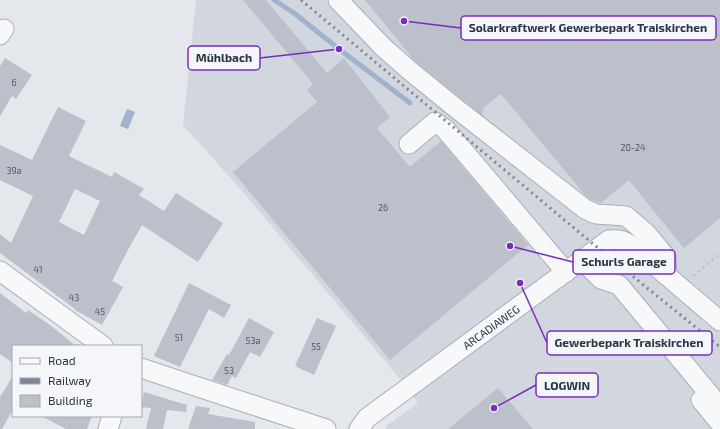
<svg xmlns="http://www.w3.org/2000/svg" width="720" height="429" viewBox="0 0 720 429" font-family="'Exo 2',sans-serif">
<style>
.built{fill:#d2d6de}
.water{fill:#9fb4cc}
.lines{fill:none;stroke-linecap:round;stroke-linejoin:round}
.stream{stroke:#9fb4cc;stroke-width:5}
.building{fill:#bbc0ca;fill-rule:evenodd}
.minor-casing{stroke:#a9aeb7;stroke-width:21}
.path{stroke:#c2c5cb;stroke-width:2.5;stroke-dasharray:3 3;stroke-linecap:butt}
.minor{stroke:#f7f8fa;stroke-width:19}
.rail{stroke:#7d8696;stroke-width:3;stroke-dasharray:2 4;stroke-linecap:butt}
.labels{text-anchor:middle;dominant-baseline:central;stroke-width:4;stroke-linejoin:round;paint-order:stroke}
.number-label{font-size:9px;fill:#4f5766}
.street-label{font-size:11px;fill:#2b3445;stroke:#f4f6f9}
.leader{fill:none;stroke:#7b2cbf;stroke-width:1.5}
.callout-dot{fill:#7b2cbf;stroke:#f4f6f9;stroke-width:1.5}
.callout{fill:#f4f6f9;stroke:#7b2cbf;stroke-width:1.5}
.callout-label{font-size:12px;text-anchor:middle;font-weight:bold;fill:#2b3445}
</style>
<rect width="100%" height="100%" fill="#e4e7ec"/>
<path class="built" d="M196 0H720V429H386V426L418 403 396 374 243 192 183 125Z"/>
<path class="water" d="M127 109 135 112 128 129 120 126Z"/>
<g class="lines">
<path class="stream" d="M274 0 294 13 339 49 410 103"/>
</g>
<g class="building">
<path d="M243 0H266L327 73 344 58 390 117 377 128 410 167 441 141 528 245 390 360 233 172 317 102 307 90 313 84Z"/>
<path d="M365 0H720V218L684 248 648 204 629 180 601 203 591 200 585 195 501 94 484 107 482 115 414 60Z"/>
<path d="M5 58 32 75 16 99 12 96 0 116V66Z"/>
<path d="M58 107 86 121 69 156 112 177 114 172 144 189 139 195 164 211 176 193 223 223 198 262 142 225 129 248 112 281 123 287 102 325 75 310V309L0 253V234L11 243 33 196 0 180V145L32 160ZM75 189 100 201 84 235 59 222Z"/>
<path d="M189 283 231 305 224 318 209 309 180 367 154 356Z"/>
<path d="M0 293 26 313 28 310 50 325 76 346H13V363L0 354Z"/>
<path d="M249 318 274 332 260 357 250 352 236 378 232 376 227 385 212 380 227 354 229 355Z"/>
<path d="M317 318 336 326 314 375 295 366Z"/>
<path d="M13 376V409L2 429H0V397Z"/>
<path d="M498 388 533 429H448Z"/>
<path d="M144 392 187 405 186 412 167 410 163 429H146L151 408 141 407Z"/>
<path d="M196 406 210 408 208 414 255 422V429H188Z"/>
<path d="M41 416H92L87 429H66Z"/>
</g>
<g class="lines">
<defs>
<g id="minor">
<path d="M338 0 383 47 409 70 457 109 585 209 596 214 626 216 647 234 666 257 667 276"/>
<path d="M0 35 4 29"/>
<path d="M409 144 435 122 445 129 566 272"/>
<path d="M582 260 601 279 619 285 720 407"/>
<path d="M0 271 103 346"/>
<path d="M141 368 195 386 326 429"/>
<path d="M701 400 720 423"/>
<path d="M108 429 112 416"/>
<path d="M359 429 367 418 609 240C618 239 622 240 631 245L720 321"/>
</g>
</defs>
<use href="#minor" class="minor-casing"/>
<path class="path" d="M693 276 720 254"/>
<use href="#minor" class="minor"/>
<path class="rail" d="M301 0 598 248 720 347"/>
</g>
<g class="labels">
<g class="number-label">
<text x="14" y="82">6</text>
<text x="633" y="147">20-24</text>
<text x="14" y="170">39a</text>
<text x="383" y="207">26</text>
<text x="38" y="269">41</text>
<text x="74" y="297">43</text>
<text x="100" y="311">45</text>
<text x="179" y="337">51</text>
<text x="253" y="340">53a</text>
<text x="316" y="346">55</text>
<text x="229" y="370">53</text>
</g>
<g class="street-label">
<text transform="translate(491 327) rotate(-36)">ARCADIAWEG</text>
</g>
</g>
<path class="leader" d="M404 21L461 28M339 49L260 58M510 246L573 262M520 283L547 343M494 408L536 385"/>
<g class="callout-dot">
<circle cx="404" cy="21" r="4"/>
<circle cx="339" cy="49" r="4"/>
<circle cx="510" cy="246" r="4"/>
<circle cx="520" cy="283" r="4"/>
<circle cx="494" cy="408" r="4"/>
</g>
<g class="callout">
<rect x="461" y="16" width="255" height="24" rx="4"/>
<rect x="188" y="46" width="72" height="24" rx="4"/>
<rect x="573" y="250" width="102" height="24" rx="4"/>
<rect x="547" y="331" width="165" height="24" rx="4"/>
<rect x="536" y="373" width="62" height="24" rx="4"/>
</g>
<g class="callout-label">
<text x="588" y="32">Solarkraftwerk Gewerbepark Traiskirchen</text>
<text x="224" y="62">Mühlbach</text>
<text x="624" y="266">Schurls Garage</text>
<text x="629" y="347">Gewerbepark Traiskirchen</text>
<text x="567" y="390">LOGWIN</text>
</g>
<rect x="12" y="345" width="130" height="72" fill="#f4f6f9" stroke="#a4a8b1"/>
<rect x="20" y="358" width="20" height="6" fill="#f7f8fa" stroke="#a4a8b1"/>
<text x="48" y="365" font-size="12" fill="#2b3445">Road</text>
<rect x="20" y="378" width="20" height="6" fill="#7d8696" stroke="#a4a8b1"/>
<text x="48" y="385" font-size="12" fill="#2b3445">Railway</text>
<rect x="20" y="395" width="20" height="12" fill="#bbc0ca" stroke="#a4a8b1"/>
<text x="48" y="405" font-size="12" fill="#2b3445">Building</text>
</svg>
